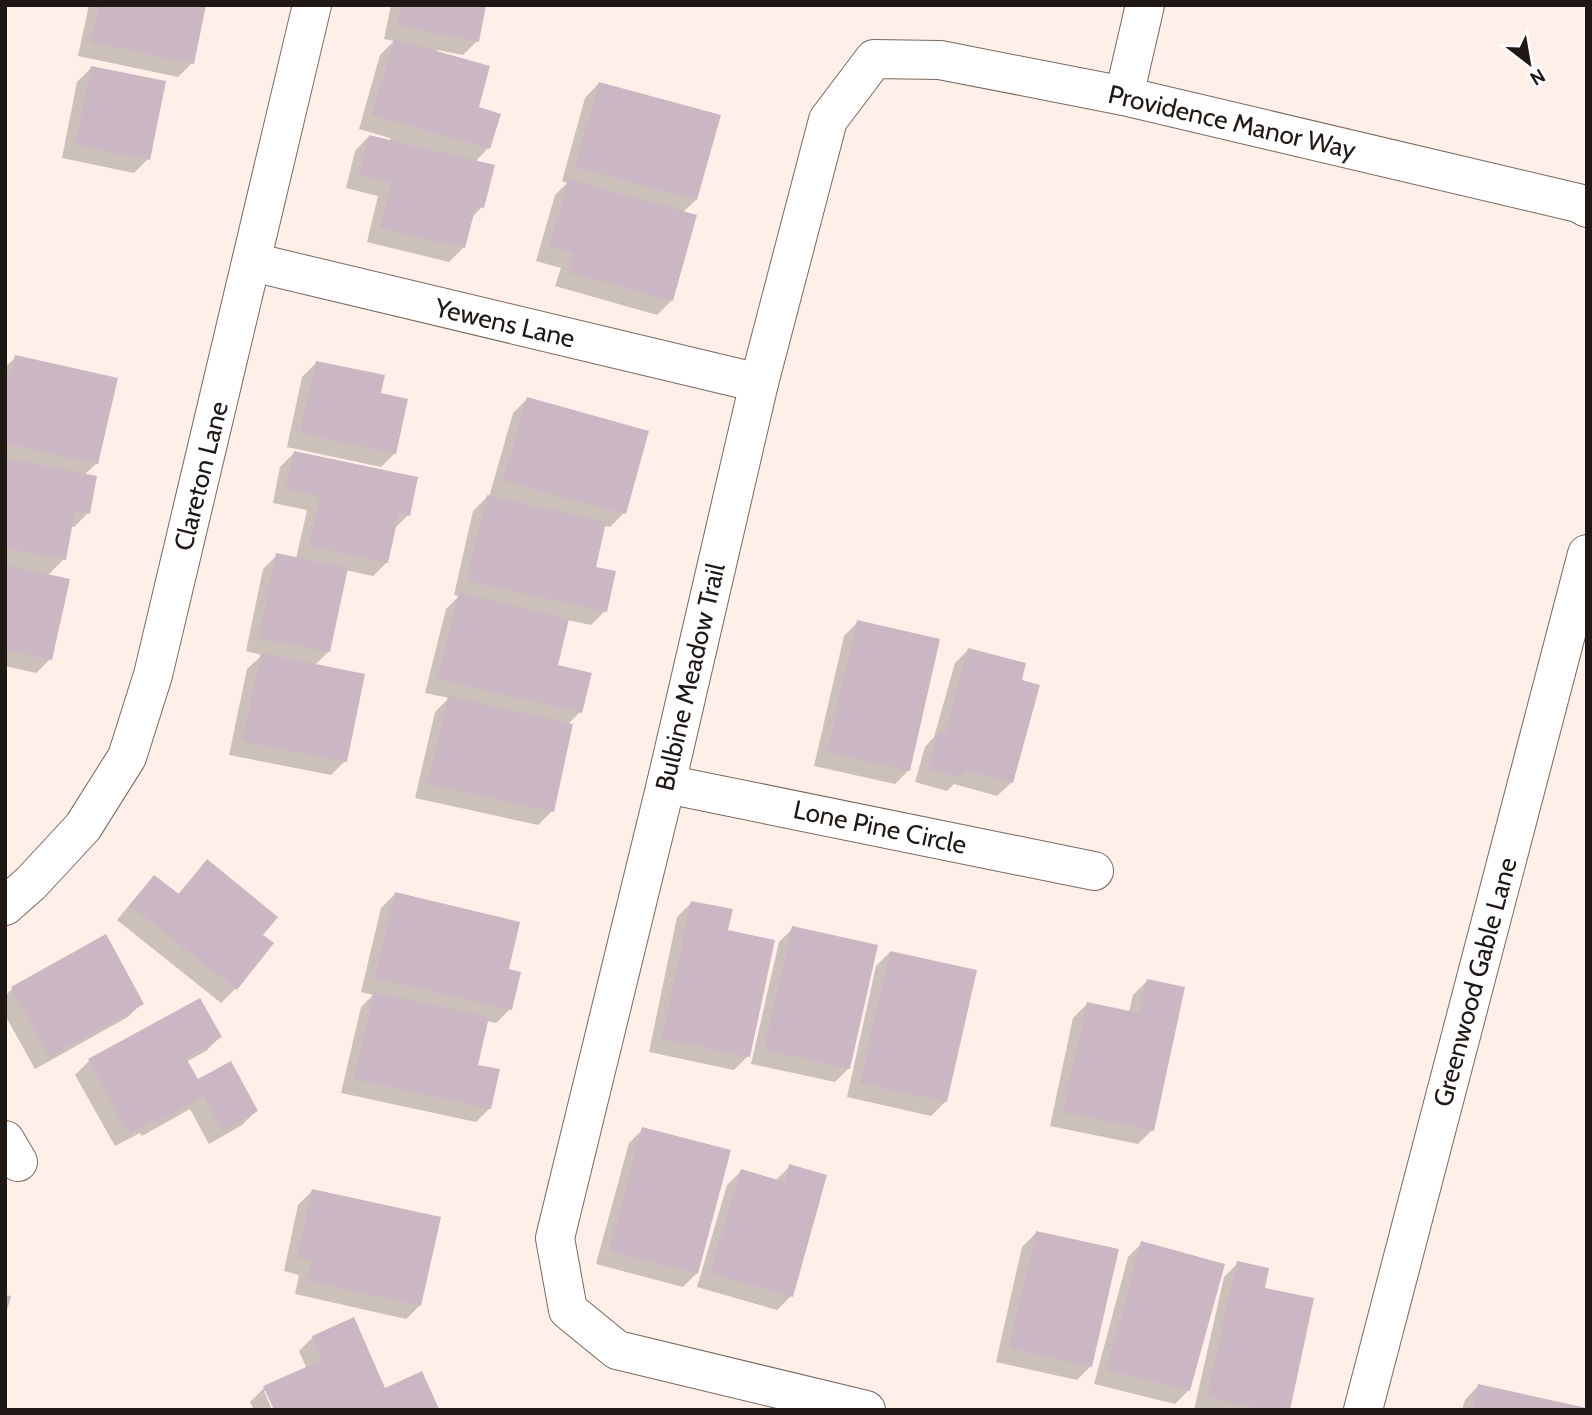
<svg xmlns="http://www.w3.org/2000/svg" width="1592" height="1415" viewBox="0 0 1592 1415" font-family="Cabin,sans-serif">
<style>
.shadow{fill:#0003}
.building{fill:#cbb7c4}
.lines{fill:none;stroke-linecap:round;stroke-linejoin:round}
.minor-casing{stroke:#7a675c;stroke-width:40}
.minor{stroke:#fff;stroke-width:38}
.labels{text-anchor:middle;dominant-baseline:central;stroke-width:5;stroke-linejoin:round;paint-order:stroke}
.street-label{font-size:26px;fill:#201814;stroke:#fff}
</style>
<rect width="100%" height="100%" fill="#fef0e9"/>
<g class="shadow">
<path d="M89 5H204L192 63 178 77 78 56Z"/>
<path d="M391 5H485L477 41 463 55 437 50 436 52 476 109 488 148 475 162 482 207 470 219 463 248 449 262 367 242 378 196 346 188 355 151 369 136 390 141V138L359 129 380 55 394 41 384 39Z"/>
<path d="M91 68 148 159 134 173 62 158 77 82Z"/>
<path d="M599 83 696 200 683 212 671 301 657 315 555 286 561 268 536 261 555 195 567 183 562 181 585 98Z"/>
<path d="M16 357 97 463 84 475 88 513 74 527H71L64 559 47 576 50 659 36 673 5 666V367Z"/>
<path d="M316 363 379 394 395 453 381 467 287 447 302 377Z"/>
<path d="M527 399 624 513 610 527 604 526 594 568 605 611 591 625 567 620 556 666 580 712 568 724 552 811 538 825 415 798 435 712 449 698 425 693 446 609 459 596 454 595 473 511 487 497H489L513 413Z"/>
<path d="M294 453 408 515 394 529 387 562 373 576 345 570 329 651 314 666 345 761 331 775 229 755 247 669 262 655 246 651 263 569 277 555 296 559 307 510 273 503 280 467Z"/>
<path d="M858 622 909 770 895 784 814 766 844 636Z"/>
<path d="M969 649 1020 681 1012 782 997 796 954 784 947 791 915 782 925 747 934 737 955 663Z"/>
<path d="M207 862 261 935 272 944 235 989 221 1003 117 920 141 891 155 877 177 895Z"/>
<path d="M395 894 507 970 510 1009 496 1023 486 1021 476 1066 490 1108 476 1122 341 1093 361 1007 373 995 361 992 381 908Z"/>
<path d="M692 902 726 932 748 1056 734 1070 649 1052 677 917Z"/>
<path d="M793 928 849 1068 835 1082 751 1064 779 942Z"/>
<path d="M890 952 975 971 945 1102 931 1116 847 1097 876 966Z"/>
<path d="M1147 981 1152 1130 1138 1144 1050 1126 1073 1018 1087 1004 1129 1012 1133 995Z"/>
<path d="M12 989 142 1003 128 1017 35 1069 5 1015V996Z"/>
<path d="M220 1037 206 1051 186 1062 197 1081 256 1111 242 1125 209 1144 190 1109 142 1136 140 1133 115 1146 75 1075 89 1061Z"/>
<path d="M643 1129 697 1273 683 1287 596 1264 629 1143Z"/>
<path d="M790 1166 791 1296 777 1310 697 1287 727 1185 741 1171 776 1180Z"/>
<path d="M312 1191 420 1305 406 1319 295 1294 299 1275 284 1271 298 1205Z"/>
<path d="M1036 1233 1091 1366 1077 1380 996 1362 1022 1247Z"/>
<path d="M1142 1243 1189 1390 1175 1404 1094 1384 1128 1257Z"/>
<path d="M1238 1263 1263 1289 1288 1410H1194L1224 1277Z"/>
<path d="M313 1337 384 1390 436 1409 276 1410 268 1391H264L272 1410H254L250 1402 264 1388 307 1369 299 1351Z"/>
<path d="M1479 1385 1585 1410H1462L1465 1400Z"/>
</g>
<g class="building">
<path d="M99 5H206L194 64 91 42Z"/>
<path d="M401 5H486L479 42 397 25Z"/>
<path d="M394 39 490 66 479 107 501 114 490 149 372 115Z"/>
<path d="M91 66 166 81 150 160 75 145Z"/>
<path d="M599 82 721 115 697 200 575 167Z"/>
<path d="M369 135 495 165 484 208 476 206 465 248 380 228 391 182 359 174Z"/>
<path d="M569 179 697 215 673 301 568 272 573 254 549 247Z"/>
<path d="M15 355 118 378 98 464 5 443V378L10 379Z"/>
<path d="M316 361 385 375 381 393 408 399 396 454 300 433Z"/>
<path d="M527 397 649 431 626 514 503 481Z"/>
<path d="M294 451 418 477 410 516 399 513 388 563 309 546 320 496 286 489Z"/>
<path d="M5 458 97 476 90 514 75 511 66 560 5 548Z"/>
<path d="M487 495 606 522 596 567 616 571 607 612 467 581Z"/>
<path d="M276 553 348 568 330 652 259 638Z"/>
<path d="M5 565 70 579 52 660 5 650Z"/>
<path d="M459 593 569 619 558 665 592 673 582 713 438 679Z"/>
<path d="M857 620 940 639 910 771 827 752Z"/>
<path d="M968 648 1026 663 1022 680 1040 685 1013 783 965 770 963 778 928 768 938 731 945 733Z"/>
<path d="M261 653 365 674 347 762 242 741Z"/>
<path d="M448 696 573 724 554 812 428 784Z"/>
<path d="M207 859 278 917 263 935 274 943 237 990 130 905 154 875 179 894Z"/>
<path d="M395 892 520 922 509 969 521 972 512 1010 374 978Z"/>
<path d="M691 901 733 909 728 930 775 940 750 1057 662 1039Z"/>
<path d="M792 926 878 945 850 1069 764 1050Z"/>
<path d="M106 934 144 1004 50 1057 11 987Z"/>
<path d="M890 951 977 970 947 1102 860 1083Z"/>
<path d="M1147 979 1185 987 1154 1131 1063 1112 1087 1002 1139 1013Z"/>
<path d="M374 992 489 1017 478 1065 500 1069 491 1109 354 1079Z"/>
<path d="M200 998 222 1037 186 1058 198 1079 231 1061 258 1111 223 1131 204 1096 156 1123 154 1120 129 1134 88 1059Z"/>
<path d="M642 1127 731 1150 698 1274 609 1251Z"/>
<path d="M789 1164 827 1175 793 1297 710 1273 741 1169 785 1182Z"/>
<path d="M312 1189 441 1217 421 1306 308 1281 312 1261 297 1257Z"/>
<path d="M1036 1231 1119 1249 1092 1367 1009 1348Z"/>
<path d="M1141 1241 1225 1264 1190 1391 1107 1370Z"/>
<path d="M1237 1261 1269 1268 1265 1288 1314 1298 1290 1410H1266L1207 1397Z"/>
<path d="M5 1295 11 1296 6 1314H5Z"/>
<path d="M354 1317 385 1388 422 1371 439 1409 274 1410 263 1386 322 1360 312 1336Z"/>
<path d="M1478 1384 1587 1408V1410H1472Z"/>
</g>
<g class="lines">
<defs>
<g id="minor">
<path d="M1124 96 1145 5"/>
<path d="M252 262 759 383"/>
<path d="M666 784 1094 871"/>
<path d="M5 906 31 883 83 827 127 757 153 675 312 5"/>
<path d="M5 1140 18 1162"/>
<path d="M866 1410 617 1350 568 1310 555 1238 666 784 759 383 828 120 874 59 940 60 1124 96 1578 203 1587 208"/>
<path d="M1363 1410 1587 554"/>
</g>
</defs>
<use href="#minor" class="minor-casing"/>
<use href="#minor" class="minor"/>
</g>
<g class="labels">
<g class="street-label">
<text transform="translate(1232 122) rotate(13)">Providence Manor Way</text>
<text transform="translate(505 323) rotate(13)">Yewens Lane</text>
<text transform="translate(201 476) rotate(-76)">Clareton Lane</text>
<text transform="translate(690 677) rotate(-77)">Bulbine Meadow Trail</text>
<text transform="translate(880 827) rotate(12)">Lone Pine Circle</text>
<text transform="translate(1475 982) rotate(-75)">Greenwood Gable Lane</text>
</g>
</g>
<rect width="1592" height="1415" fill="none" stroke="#201814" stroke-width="14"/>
<g transform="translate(1529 63) rotate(149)" stroke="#ffffff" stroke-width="5" paint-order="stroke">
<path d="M0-5L12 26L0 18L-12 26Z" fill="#201814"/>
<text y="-10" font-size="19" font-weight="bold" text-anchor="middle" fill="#201814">N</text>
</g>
</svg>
